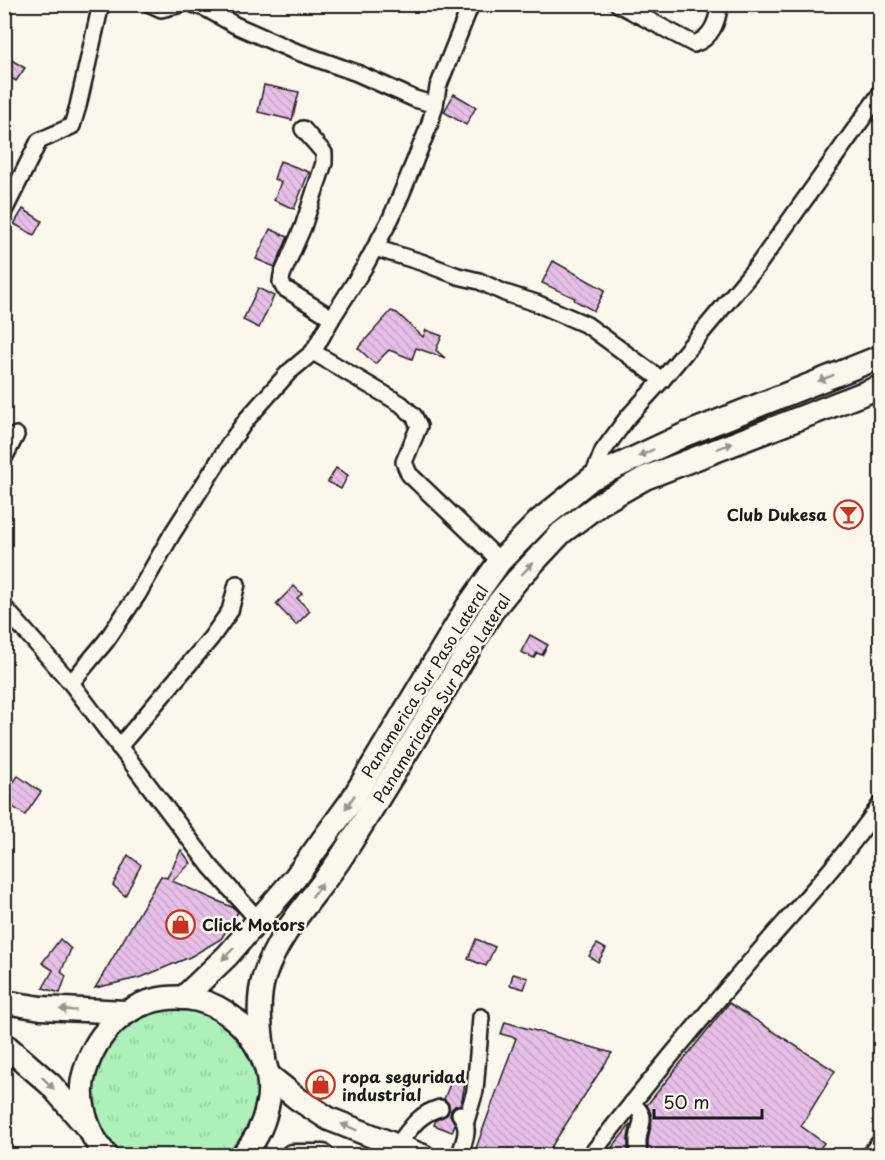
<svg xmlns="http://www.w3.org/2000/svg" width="885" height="1160" viewBox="0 0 885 1160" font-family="'Playpen Sans',sans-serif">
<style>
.grass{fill:url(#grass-tufts);stroke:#64866b;stroke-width:1.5}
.building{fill:url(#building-back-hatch);stroke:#1c1c1c;stroke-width:1.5}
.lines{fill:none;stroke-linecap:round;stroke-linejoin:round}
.minor-casing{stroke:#1c1c1c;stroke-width:20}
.highway-casing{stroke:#1c1c1c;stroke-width:27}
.minor{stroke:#fbf7ec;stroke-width:15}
.highway{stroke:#fbf7ec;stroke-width:22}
.oneway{fill:#97948e}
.labels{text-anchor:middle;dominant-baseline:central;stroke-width:5;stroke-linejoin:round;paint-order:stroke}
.poi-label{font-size:16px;font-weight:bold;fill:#1c1c1c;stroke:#fbf7ec;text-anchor:start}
.street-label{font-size:16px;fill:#1c1c1c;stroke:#fbf7ec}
</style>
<defs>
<pattern id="grass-tufts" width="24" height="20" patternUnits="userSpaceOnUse" patternTransform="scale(1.5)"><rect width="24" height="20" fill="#adf0ba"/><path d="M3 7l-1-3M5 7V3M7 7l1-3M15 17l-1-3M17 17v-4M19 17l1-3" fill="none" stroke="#94cd9f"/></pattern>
<pattern id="building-back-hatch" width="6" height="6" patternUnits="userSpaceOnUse" patternTransform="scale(1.5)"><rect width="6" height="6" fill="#e6bfe7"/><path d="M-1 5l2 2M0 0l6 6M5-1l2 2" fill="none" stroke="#c5a4c6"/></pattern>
</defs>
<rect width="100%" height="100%" fill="#fbf7ec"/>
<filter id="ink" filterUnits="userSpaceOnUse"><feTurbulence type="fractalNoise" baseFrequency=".0167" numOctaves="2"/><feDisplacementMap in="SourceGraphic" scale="12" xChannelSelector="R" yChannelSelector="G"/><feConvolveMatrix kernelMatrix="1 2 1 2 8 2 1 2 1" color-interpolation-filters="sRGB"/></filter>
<g filter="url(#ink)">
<path class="grass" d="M167 1008C186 1009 203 1011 220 1021 225 1024 230 1029 234 1033 269 1067 263 1126 226 1155H122C83 1129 83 1063 117 1032 132 1018 148 1013 167 1008Z"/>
<g class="building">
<path d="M8 58 25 68 16 81 4 74V64Z"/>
<path d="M264 85 299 92 292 120 258 112Z"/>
<path d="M454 94 476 107 466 125 444 112Z"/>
<path d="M280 161 309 172 294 209 274 200 281 182 274 179Z"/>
<path d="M23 209 42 221 34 235 14 224Z"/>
<path d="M270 229 288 237 275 267 256 259Z"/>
<path d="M553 261 605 290 594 311 574 300 575 298 542 283Z"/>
<path d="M258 288 274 296 259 328 243 320Z"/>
<path d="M391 311 397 313 423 337 426 330 442 336 436 350 445 358 416 348 412 359 389 350 375 364 358 348Z"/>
<path d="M336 468 348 475 341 489 328 482Z"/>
<path d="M294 586 302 594 297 598 310 611 296 625 276 604Z"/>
<path d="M530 635 548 645 542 655 537 653 534 658 521 652Z"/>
<path d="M18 776 41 792 25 815 4 801V795Z"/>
<path d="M181 850 191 863 172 881 234 908 238 912 221 939 190 957 142 977 95 988 161 876 167 878Z"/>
<path d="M128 855 141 865 125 896 113 885Z"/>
<path d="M60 939 71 949 61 972 66 976 60 993 43 988 53 970 42 963Z"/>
<path d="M476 939 495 947 486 966 468 959Z"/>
<path d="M597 944 606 949 598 962 589 956Z"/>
<path d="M513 974 528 978 524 989 510 985Z"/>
<path d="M729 1003 835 1071 801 1126 824 1143 815 1155H648V1141L652 1119 647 1105Z"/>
<path d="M505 1022 612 1053 546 1155H484L475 1151 516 1038 501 1034Z"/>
<path d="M454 1074 466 1079 461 1104 455 1106 451 1110 450 1115 455 1124 452 1132 434 1125 436 1120 447 1115 449 1110V1104L444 1099Z"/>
<path d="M631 1124 628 1138V1155H606Z"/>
</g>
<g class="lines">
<defs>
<g id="minor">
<path d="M150 4 161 9 182 4"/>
<path d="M193 4 207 9 235 25 292 50 357 73 415 99 435 105"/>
<path d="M618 4 694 44C712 38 717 22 720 4"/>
<path d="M303 129 324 153V163L303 227 282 275 281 282 284 288 332 318"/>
<path d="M4 211 39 141 72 126 78 106 101 4"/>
<path d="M375 248 421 262 458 276 479 281 505 293 536 303 587 325 662 380"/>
<path d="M313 352 401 404 414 416 419 426 404 462 409 474 500 561"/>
<path d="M4 458 16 435"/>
<path d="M592 478 603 451 628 417 662 380 758 265 880 94"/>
<path d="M4 607 71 683 210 866 259 921"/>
<path d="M71 683 106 641 138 594 172 534 232 440 247 419 289 372 313 352 332 318 365 266 391 218 403 190 429 126 435 105 438 87 471 4"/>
<path d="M119 747 211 638 230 611 237 584"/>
<path d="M632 1103C649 1118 640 1121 638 1140 638 1145 638 1150 638 1156"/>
<path d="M466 1121 475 1091 481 1017"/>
<path d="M397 1146C410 1129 418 1114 440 1108"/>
<path d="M459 1156C465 1140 471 1127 460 1114"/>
<path d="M590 1156C642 1090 695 1026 750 962 794 911 842 861 880 805"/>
<path d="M869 1156 880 1142"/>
</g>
<g id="highway">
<path d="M183 998 227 956 295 878 352 800 468 606 500 561 540 520 592 478 684 435 880 357"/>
<path d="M4 1002 41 1008 126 1012"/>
<path d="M4 1044 51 1085 86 1126"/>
<path d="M264 1058C261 1032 256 1003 264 977 279 930 316 896 342 856 394 775 442 693 492 611L517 580 561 533 601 503 645 478 880 387"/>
<path d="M268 1075 298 1099 329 1119 423 1156"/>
<path d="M107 1156C87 1134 76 1100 85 1071 110 985 216 970 259 1050 268 1067 272 1088 267 1107 263 1126 256 1141 242 1156"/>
<path d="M292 1156H323"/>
</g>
</defs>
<use href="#minor" class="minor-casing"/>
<use href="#highway" class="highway-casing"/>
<use href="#minor" class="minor"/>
<use href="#highway" class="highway"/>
</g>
<defs><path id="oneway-solid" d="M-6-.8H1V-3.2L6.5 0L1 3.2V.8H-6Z" transform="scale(1.5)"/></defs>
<g class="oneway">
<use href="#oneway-solid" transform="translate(826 378) rotate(158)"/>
<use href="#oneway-solid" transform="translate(725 446) rotate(-21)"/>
<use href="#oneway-solid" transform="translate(646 453) rotate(155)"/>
<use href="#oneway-solid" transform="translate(527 569) rotate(-46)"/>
<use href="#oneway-solid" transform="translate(350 802) rotate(124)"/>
<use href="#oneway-solid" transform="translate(317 890) rotate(-54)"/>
<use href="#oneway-solid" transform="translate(228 954) rotate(134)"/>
<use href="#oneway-solid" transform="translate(68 1010) rotate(-176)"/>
<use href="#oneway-solid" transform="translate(48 1083) rotate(45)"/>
<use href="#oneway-solid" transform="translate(349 1127) rotate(-158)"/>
</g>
</g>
<defs>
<symbol id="bar-ring" viewBox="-11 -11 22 22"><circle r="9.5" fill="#fbf7ec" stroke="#c8321e" stroke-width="1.5"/><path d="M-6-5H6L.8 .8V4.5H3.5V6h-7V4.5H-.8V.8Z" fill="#c8321e"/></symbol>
<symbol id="shop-ring" viewBox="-11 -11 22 22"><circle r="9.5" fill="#fbf7ec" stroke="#c8321e" stroke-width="1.5"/><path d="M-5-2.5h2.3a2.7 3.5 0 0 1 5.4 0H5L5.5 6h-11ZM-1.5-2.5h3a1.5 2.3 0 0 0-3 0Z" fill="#c8321e"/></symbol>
</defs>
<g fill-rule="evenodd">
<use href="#bar-ring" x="832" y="498" width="33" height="33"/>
<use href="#shop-ring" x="164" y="908" width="33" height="33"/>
<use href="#shop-ring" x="304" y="1068" width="33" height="33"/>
</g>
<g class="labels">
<g class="poi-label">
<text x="827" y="514" text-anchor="end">Club Dukesa</text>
<text x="202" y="924">Click Motors</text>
<text x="342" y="1076">ropa seguridad<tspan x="342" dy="18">industrial</tspan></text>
</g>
<g class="street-label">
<text transform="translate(424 681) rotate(-58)">Panamerica Sur Paso Lateral</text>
<text transform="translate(441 698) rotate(-58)">Panamericana Sur Paso Lateral</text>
</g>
</g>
<rect width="885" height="1160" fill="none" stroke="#fbf7ec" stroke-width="24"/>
<rect x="12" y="12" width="861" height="1136" fill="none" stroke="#1c1c1c" stroke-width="2" filter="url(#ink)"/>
<path d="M654 1109v9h108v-9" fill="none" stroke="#1c1c1c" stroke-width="3"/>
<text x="663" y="1109" font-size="18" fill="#1c1c1c" stroke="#fbf7ec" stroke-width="4.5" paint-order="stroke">50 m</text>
</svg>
